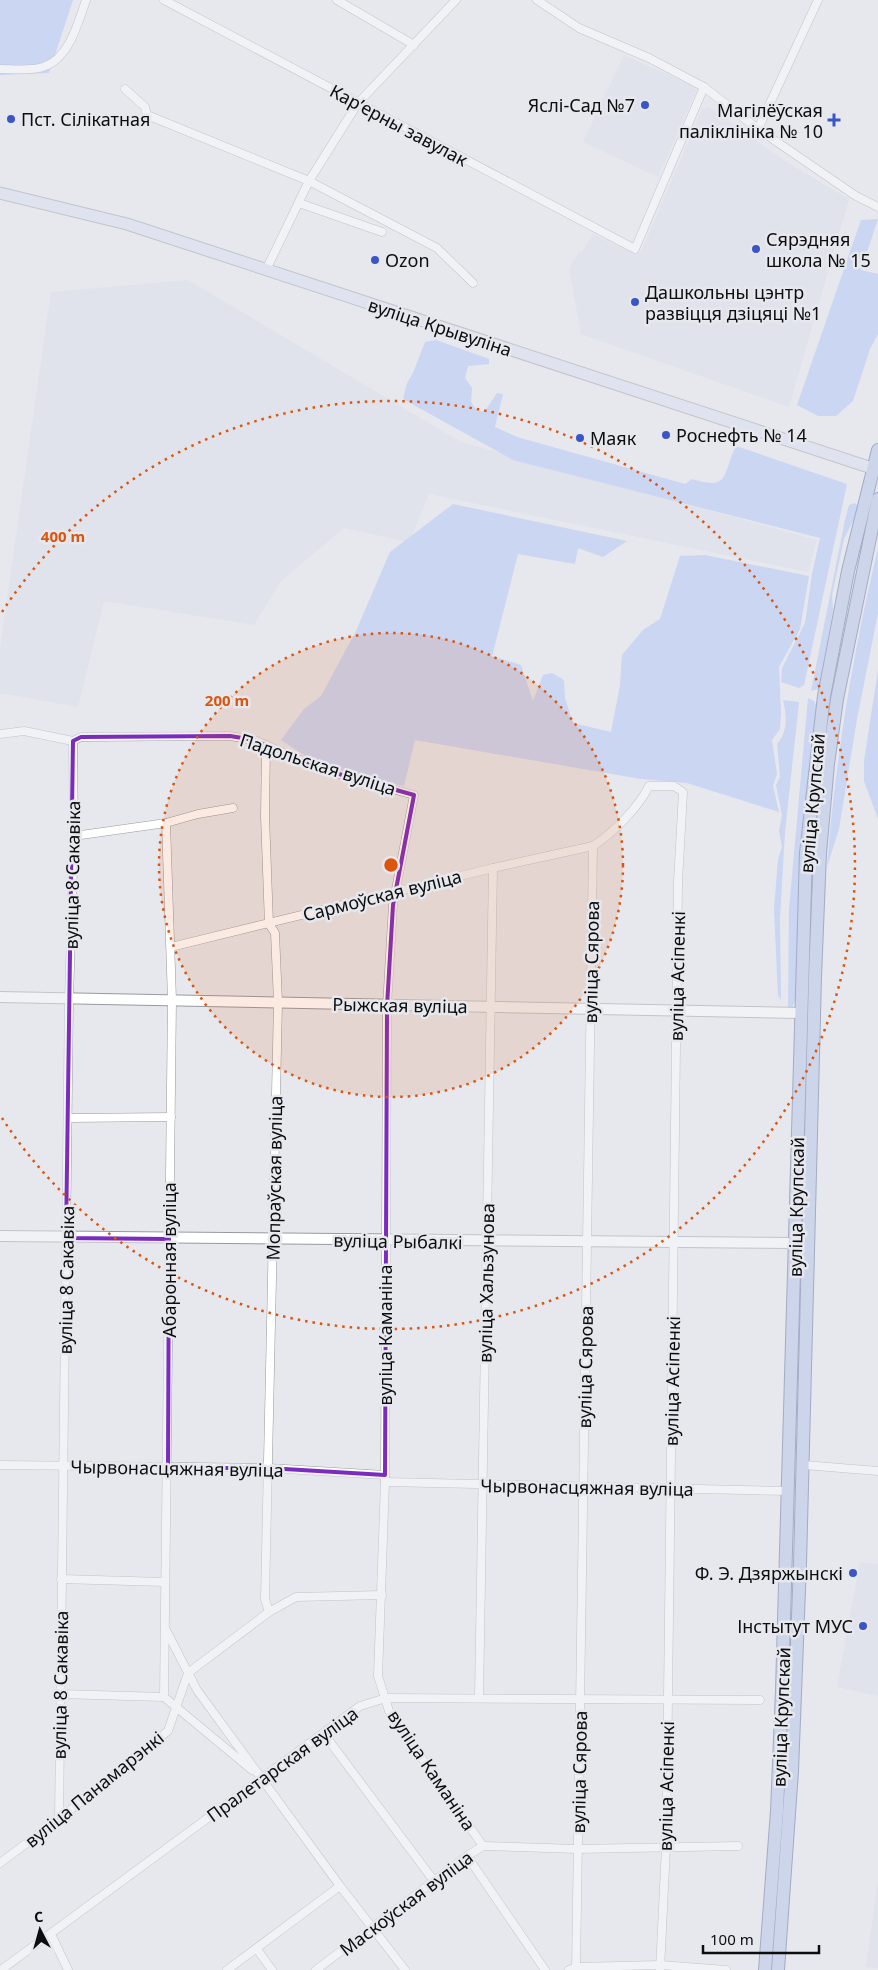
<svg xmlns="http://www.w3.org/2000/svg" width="878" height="1970" viewBox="0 0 878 1970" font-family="'Noto Sans',sans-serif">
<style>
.built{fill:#d9deea}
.green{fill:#aac0fb}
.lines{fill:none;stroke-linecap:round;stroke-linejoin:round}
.minor-casing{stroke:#989a9f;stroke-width:9}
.tertiary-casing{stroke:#989a9f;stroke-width:12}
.secondary-casing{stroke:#989a9f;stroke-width:13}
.primary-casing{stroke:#546391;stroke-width:14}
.minor{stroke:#fff;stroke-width:8}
.tertiary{stroke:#fff;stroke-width:10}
.secondary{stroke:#d7def3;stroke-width:11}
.primary{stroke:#afbee7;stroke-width:12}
.marked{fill:none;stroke:#7b2cbf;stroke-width:4;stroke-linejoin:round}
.ring{fill:none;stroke:#dd550c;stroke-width:2.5;stroke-dasharray:2.5 5}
.poi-dot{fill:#3a55c7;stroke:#e6e8ed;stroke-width:2}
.labels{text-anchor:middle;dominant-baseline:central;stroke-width:5;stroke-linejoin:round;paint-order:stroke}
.poi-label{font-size:18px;fill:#0c0d0f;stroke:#e6e8ed;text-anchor:start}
.street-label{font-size:18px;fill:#0c0d0f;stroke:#e6e8ed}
.centre{fill:#dd550c;stroke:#e6e8ed;stroke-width:2.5}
.ring-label{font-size:15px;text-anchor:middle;font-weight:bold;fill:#dd550c;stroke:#e6e8ed;stroke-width:5;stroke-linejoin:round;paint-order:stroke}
</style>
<rect width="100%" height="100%" fill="#e6e8ed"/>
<g class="built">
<path d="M624 55 695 87 696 91 658 177 583 142Z"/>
<path d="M709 107 785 161 849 199 789 407 581 334 569 269 579 252H582L593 234 626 250 641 252 702 109Z"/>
<path d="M188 280 461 442 817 540 808 572 429 494 409 542 344 528 281 581 254 625 104 601 78 707 0 693V648L51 292Z"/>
<path d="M860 1562 878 1564V1696L837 1687Z"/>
<path d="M878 1879V1968L866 1967Z"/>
</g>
<g class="green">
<path d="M0 0H73L49 73 0 75Z"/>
<path d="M878 219 861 270 878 274V334L870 349 853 401 836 416H818L797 405 861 220Z"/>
<path d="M436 340 489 359V364L468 366 465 378 472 388 471 402 477 411H485L497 393 503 394 495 427 517 437 685 484 692 479C731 491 722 474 736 446L847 484 804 685 799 688 781 682 782 668 805 623 812 574 820 538 513 460 403 399 407 383 413 373 425 342Z"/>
<path d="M855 503 857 505 856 515 844 539 832 595 833 610 820 684 818 689 811 691 845 520 849 505Z"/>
<path d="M453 504 627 541 603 557 578 548 575 564 518 554 492 656 521 665 533 701 543 675 552 673 564 680 565 698 573 723 611 732 620 685 622 655 643 630 660 619 680 556 705 555 809 576 800 629 779 667 781 714 780 729 772 740 777 774 773 786 779 812 687 783 641 779 415 740 404 786 330 772 281 740 304 709 321 696 356 631 390 552Z"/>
<path d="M878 548V613L857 719 839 829 827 867C835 760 853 652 878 548Z"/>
<path d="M878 670V819L864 781V761Z"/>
<path d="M808 698 814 701 817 707 804 812 795 1000 792 1009 788 1010 789 909Z"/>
<path d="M783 700 799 702 785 832 780 919 781 1000 778 995 774 909 778 859 782 847 779 831 782 815 776 785 780 777 777 744C788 732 787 715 783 700Z"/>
</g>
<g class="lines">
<defs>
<g id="minor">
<path d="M164 0 635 249 704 87"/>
<path d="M337 0 414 45"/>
<path d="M537 0 579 28 649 58 704 87 758 129 856 196 878 207"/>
<path d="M0 69C13 69 31 71 43 67 69 59 78 23 86 0"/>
<path d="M125 89 145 107 147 115 309 181 437 248 473 283"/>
<path d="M758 129 818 0"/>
<path d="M299 203 382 232"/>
<path d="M266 270 309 181 358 103 456 0"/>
<path d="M0 734 24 731 73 741"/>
<path d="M73 741 81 737 230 736 254 740 321 769 414 795 393 905 387 1006 385 1482 378 1676 389 1711 483 1846"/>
<path d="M266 745 265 816 269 924 275 933 278 1002 265 1599 269 1612"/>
<path d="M74 836 166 823 198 814 233 808"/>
<path d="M171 947 493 868 593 846"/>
<path d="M69 1118 171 1117"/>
<path d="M0 1465 268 1468 385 1475"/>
<path d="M804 1465 878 1471"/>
<path d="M385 1482 789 1491"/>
<path d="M61 1579 164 1582"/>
<path d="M165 1628 197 1690 340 1886 405 1970"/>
<path d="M60 1694 164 1697 252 1770"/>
<path d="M164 1697 172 1000 166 823"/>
<path d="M479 1698 493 868"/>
<path d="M324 1734 434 1881"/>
<path d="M59 1819 69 999 74 836 73 741"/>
<path d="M467 1856 545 1970"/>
<path d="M0 1863 59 1819 168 1731 188 1673 269 1612 296 1597 382 1595"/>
<path d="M51 1934 68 1970"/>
<path d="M257 1949 272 1970"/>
<path d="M1 1970 360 1706 386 1698 760 1700"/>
<path d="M227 1970 340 1886"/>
<path d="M316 1970 467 1856 483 1846 577 1849 738 1846"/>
<path d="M569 1970 577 1967 660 1965 726 1970"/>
<path d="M576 1970 593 846C612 834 639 807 649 786H674L683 792 678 882 668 1698 666 1847 660 1970"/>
</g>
<g id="tertiary">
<path d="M0 997 800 1013"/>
<path d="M0 1236 795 1243"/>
</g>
<path id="secondary" d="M0 193 127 224 878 470"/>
<g id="primary">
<path d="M765 1970 777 1811 782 1690 806 853 824 696 848 571 878 450"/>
<path d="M778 1970 792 1771 800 1564 815 977 820 853 828 764 837 699 878 499"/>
</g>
</defs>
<use href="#minor" class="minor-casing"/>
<use href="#tertiary" class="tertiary-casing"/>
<use href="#secondary" class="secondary-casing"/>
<use href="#primary" class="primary-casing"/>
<use href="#minor" class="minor"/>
<use href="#tertiary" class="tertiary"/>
<use href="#secondary" class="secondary"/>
<use href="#primary" class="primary"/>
</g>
<path d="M0 0H878V1970H0ZM230 736 254 740 321 769 414 795 393 905 387 1006 385 1475 268 1468H168L169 1239 66 1238 73 741 81 737Z" fill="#e6e8ed" fill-opacity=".55" fill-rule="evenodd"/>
<path class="marked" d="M230 736 254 740 321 769 414 795 393 905 387 1006 385 1475 268 1468H168L169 1239 66 1238 73 741 81 737Z"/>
<circle cx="391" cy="865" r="232" fill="#dd550c" fill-opacity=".12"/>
<g class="ring">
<circle cx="391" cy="865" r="232"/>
<path d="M2 612A464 464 0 1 1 2 1118"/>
</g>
<g class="poi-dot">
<circle cx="645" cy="105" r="5"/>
<circle cx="11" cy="119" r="5"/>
<path d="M831.5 112.5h5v5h5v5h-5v5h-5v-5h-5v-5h5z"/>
<circle cx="756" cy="249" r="5"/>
<circle cx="375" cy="260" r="5"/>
<circle cx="635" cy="302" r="5"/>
<circle cx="666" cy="435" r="5"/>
<circle cx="580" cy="438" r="5"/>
<circle cx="853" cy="1573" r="5"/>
<circle cx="863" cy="1626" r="5"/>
</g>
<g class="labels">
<g class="poi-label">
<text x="635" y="105" text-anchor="end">Яслі-Сад №7</text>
<text x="823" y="110" text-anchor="end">Магілёўская<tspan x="823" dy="21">паліклініка № 10</tspan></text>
<text x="21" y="119">Пст. Сілікатная</text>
<text x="766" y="239">Сярэдняя<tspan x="766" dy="21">школа № 15</tspan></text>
<text x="385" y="260">Ozon</text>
<text x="645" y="292">Дашкольны цэнтр<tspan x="645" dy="21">развіцця дзіцяці №1</tspan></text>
<text x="676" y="435">Роснефть № 14</text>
<text x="590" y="438">Маяк</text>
<text x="843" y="1573" text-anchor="end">Ф. Э. Дзяржынскі</text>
<text x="853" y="1626" text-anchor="end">Інстытут МУС</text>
</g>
<g class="street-label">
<text transform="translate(399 125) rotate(28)">Карʼерны завулак</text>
<text transform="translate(440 327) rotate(18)">вуліца Крывуліна</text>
<text transform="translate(318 764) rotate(18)">Падольская вуліца</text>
<text transform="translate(812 803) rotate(-85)">вуліца Крупскай</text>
<text transform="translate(72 875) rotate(-89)">вуліца 8 Сакавіка</text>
<text transform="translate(382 895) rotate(-14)">Сармоўская вуліца</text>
<text transform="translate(591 962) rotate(-89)">вуліца Сярова</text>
<text transform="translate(677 976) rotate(-89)">вуліца Асіпенкі</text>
<text transform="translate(400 1005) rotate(1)">Рыжская вуліца</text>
<text transform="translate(274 1178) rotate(-89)">Мопраўская вуліца</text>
<text transform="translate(796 1207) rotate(-89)">вуліца Крупскай</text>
<text transform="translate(398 1241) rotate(1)">вуліца Рыбалкі</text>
<text transform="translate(169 1260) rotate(-90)">Абаронная вуліца</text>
<text transform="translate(66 1280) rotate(-89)">вуліца 8 Сакавіка</text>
<text transform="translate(486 1283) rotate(-89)">вуліца Хальзунова</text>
<text transform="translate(385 1335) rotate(-90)">вуліца Каманіна</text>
<text transform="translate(585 1367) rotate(-89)">вуліца Сярова</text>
<text transform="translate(672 1381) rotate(-89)">вуліца Асіпенкі</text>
<text transform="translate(177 1468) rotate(1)">Чырвонасцяжная вуліца</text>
<text transform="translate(587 1487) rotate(1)">Чырвонасцяжная вуліца</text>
<text transform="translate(60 1685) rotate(-89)">вуліца 8 Сакавіка</text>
<text transform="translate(781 1717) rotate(-88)">вуліца Крупскай</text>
<text transform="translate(282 1764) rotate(-36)">Пралетарская вуліца</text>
<text transform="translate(432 1770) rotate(56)">вуліца Каманіна</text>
<text transform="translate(579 1772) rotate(-89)">вуліца Сярова</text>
<text transform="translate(666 1786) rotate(-89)">вуліца Асіпенкі</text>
<text transform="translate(94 1789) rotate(-39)">вуліца Панамарэнкі</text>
<text transform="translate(406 1903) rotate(-37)">Маскоўская вуліца</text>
</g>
</g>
<circle cx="391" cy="865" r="8" class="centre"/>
<g class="ring-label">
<text x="63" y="542">400 m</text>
<text x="227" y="706">200 m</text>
</g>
<g transform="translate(40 1930) rotate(354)" stroke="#e6e8ed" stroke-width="4" paint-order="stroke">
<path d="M0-4L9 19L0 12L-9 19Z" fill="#0c0d0f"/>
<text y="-8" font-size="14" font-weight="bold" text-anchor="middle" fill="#0c0d0f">С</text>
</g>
<path d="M703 1945v8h116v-8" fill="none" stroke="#0c0d0f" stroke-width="2.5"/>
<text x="710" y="1945" font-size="15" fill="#0c0d0f" stroke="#e6e8ed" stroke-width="4" paint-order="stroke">100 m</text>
</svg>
